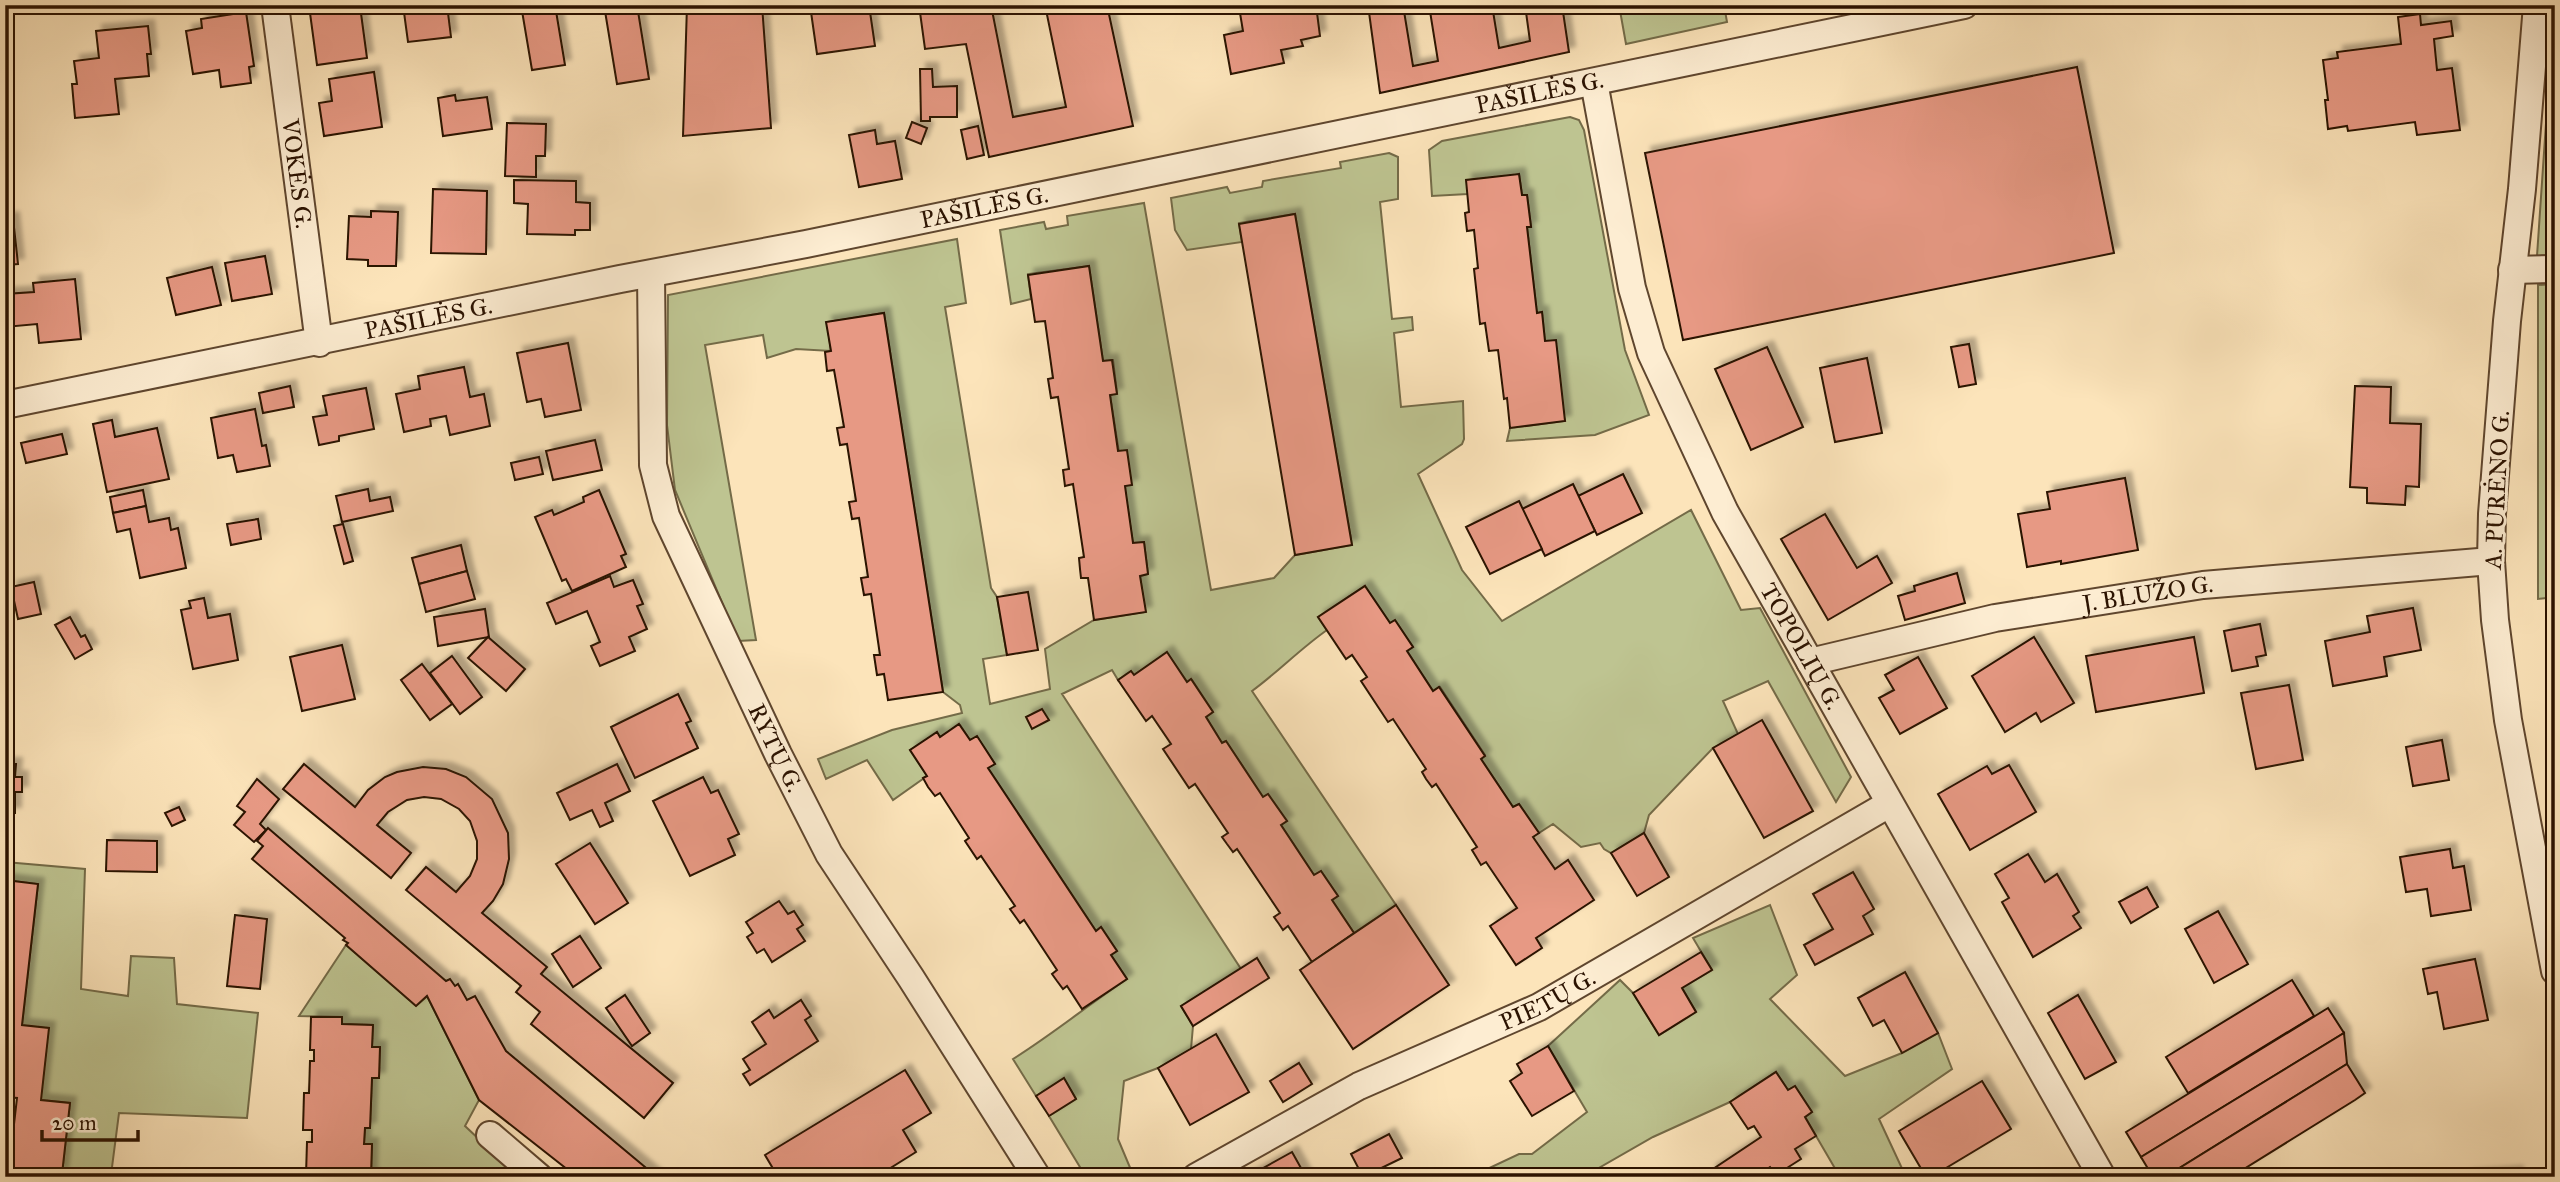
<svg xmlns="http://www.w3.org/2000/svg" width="2560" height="1182" viewBox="0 0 2560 1182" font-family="'IM FELL Great Primer',serif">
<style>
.green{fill:#bec491;stroke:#746b48;stroke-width:2}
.building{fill:#e79984;stroke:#2b1200;stroke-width:2;filter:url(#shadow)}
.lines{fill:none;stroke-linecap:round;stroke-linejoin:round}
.street-casing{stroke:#5f462e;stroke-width:30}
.street{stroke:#fdedd2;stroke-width:26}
.labels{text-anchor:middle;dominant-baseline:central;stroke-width:6;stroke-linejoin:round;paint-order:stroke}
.street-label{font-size:24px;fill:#2b1200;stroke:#fdedd2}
</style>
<defs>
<filter id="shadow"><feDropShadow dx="6" dy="-6" stdDeviation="2" flood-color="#0004"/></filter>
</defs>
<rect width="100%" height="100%" fill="#fce4ba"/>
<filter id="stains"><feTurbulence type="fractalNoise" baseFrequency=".00286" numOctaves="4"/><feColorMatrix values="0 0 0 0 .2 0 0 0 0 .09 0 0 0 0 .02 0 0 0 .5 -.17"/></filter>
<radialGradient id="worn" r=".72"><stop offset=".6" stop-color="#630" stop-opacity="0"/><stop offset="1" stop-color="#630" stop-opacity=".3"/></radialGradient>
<g class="green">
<path d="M1619 5H1724L1727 22 1626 44Z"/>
<path d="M2554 5 2555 255 2537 256Z"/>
<path d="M1570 117 1579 120 1584 130 1625 350 1649 415 1595 435 1507 441 1510 428 1565 421 1545 341 1542 312 1537 313 1527 227 1531 226 1527 195H1522L1519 174 1468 194 1432 196 1429 150 1442 141Z"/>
<path d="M1389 153 1398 157V199L1380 202 1392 319 1412 317 1413 330 1394 333 1401 407 1463 401 1464 439 1462 444 1418 474 1462 570 1502 621 1691 510 1741 610 1760 608 1851 777 1836 802 1768 681 1723 701 1738 734 1713 748 1649 815 1644 833 1611 853 1604 849 1600 843 1581 847 1553 824 1539 833 1519 804 1513 807 1481 759 1485 755 1440 687 1433 691 1407 651 1413 647 1395 620 1390 623 1365 586 1318 617 1327 630C1300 649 1278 672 1252 691L1396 905 1354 933 1332 900 1338 896 1321 871 1314 875 1281 825 1287 821 1268 794 1263 797 1226 741 1222 743 1206 717 1213 712 1192 680 1187 682 1167 653 1134 675 1131 671 1118 680 1112 670 1062 694 1241 969 1181 1006 1193 1026 1191 1049 1158 1068 1124 1081 1118 1139 1134 1177H1086L1049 1116 1076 1099 1064 1079 1036 1096 1013 1059C1053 1034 1088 1005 1127 979L1111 955 1117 951 1101 927 1096 931 988 768 995 764 977 737 970 740 960 725 940 737 937 733 910 750 927 776 893 800 867 760 826 779 818 759 892 730 962 713 960 705 943 692 884 313 827 322 831 351 796 349 767 358 763 335 705 345 756 640 738 641 675 490 667 425 668 295 957 239 966 303 945 307 991 588 997 597 1007 655 983 659 990 704 1050 689 1045 649 1094 620 1145 612 1140 576 1148 574 1144 542 1133 543 1110 395 1117 393 1113 360 1103 361 1089 266 1028 274 1031 299 1011 304 1000 230 1044 222 1046 229 1068 225 1067 216 1144 203 1211 590 1274 578 1295 555 1352 545 1295 214 1239 223 1242 242 1187 250 1175 230 1171 198 1227 187 1230 193 1262 187 1263 181 1341 168 1340 162Z"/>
<path d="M2555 284V597L2538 599V285Z"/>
<path d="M5 862 85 869 81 989 128 996 131 956 174 958 177 1004 258 1013 247 1118 119 1113 111 1175 62 1174 70 1103 41 1100 22 1025 38 884 5 880Z"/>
<path d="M1770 905 1797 975 1770 999 1845 1076 1902 1053 1938 1033 1952 1069 1879 1119 1906 1177H1840L1805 1117 1812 1112 1795 1086 1788 1090 1776 1072 1730 1102 1653 1137 1583 1177H1486L1483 1171 1519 1154H1532L1587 1112 1548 1046 1620 980 1633 993 1659 1035 1696 1012 1682 988 1712 970 1693 938Z"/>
<path d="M346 945 416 1006 427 996 479 1100 465 1126 519 1177 371 1176 372 1144H364L365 1128 370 1127 372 1078H379L380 1048 372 1047 373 1025 342 1024V1017L299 1016Z"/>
</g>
<g class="building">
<path d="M5 5H43V6L5 11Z"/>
<path d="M403 5H447L451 37 408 42Z"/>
<path d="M521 5H555L565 65 532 70Z"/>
<path d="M604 5H637L649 79 617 84Z"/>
<path d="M687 5H762L771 128 683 136Z"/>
<path d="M810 5H869L875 46 817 54Z"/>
<path d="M919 5H991L1013 117 1066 107 1045 5H1107L1133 126 989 157 966 44 925 49Z"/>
<path d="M1227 5H1316L1320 36 1301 40 1303 46 1281 50 1284 63 1231 74 1224 35 1243 31 1239 7 1228 10Z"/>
<path d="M1368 5H1403L1413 66 1438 61 1429 5H1492L1499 48 1530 41 1525 5H1562L1569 52 1380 93Z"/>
<path d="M360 6 367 58 317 65 310 13Z"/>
<path d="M246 12 254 66 249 67 251 83 221 87 219 70 193 74 186 31 202 28 201 19Z"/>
<path d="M2420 14 2421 25 2451 21 2453 36 2434 39 2437 70 2452 68 2460 130 2417 135 2415 122 2348 131 2347 126 2328 129 2325 100H2328L2323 60 2338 58 2337 52 2401 44 2398 17Z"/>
<path d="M148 26 151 54H147L149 76 115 79 119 114 75 118 72 84H77L74 61 99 58 96 31Z"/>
<path d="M2077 67 2114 253 1683 340 1645 153Z"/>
<path d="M920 69H932L933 87 957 86V117H930V121H921Z"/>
<path d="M374 72 382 127 324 136 319 103 332 101 329 79Z"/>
<path d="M455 95 456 101 487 97 492 129 443 136 438 98Z"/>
<path d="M912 122 927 128 921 144 906 138Z"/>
<path d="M507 123 546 124 545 156H536V177L505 176Z"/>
<path d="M978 126 984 155 967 159 961 130Z"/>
<path d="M875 130 877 144 895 141 902 179 859 187 849 135Z"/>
<path d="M1519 174 1522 195H1527L1531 227H1527L1537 313 1542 312 1545 341 1556 340 1565 421 1510 428 1507 398 1504 399 1498 350 1489 351 1485 323 1480 324 1474 269 1478 268 1474 230 1467 231 1465 213 1469 212 1466 180Z"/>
<path d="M514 180 576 181V202L590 203V230H575V235L527 234 528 204 514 203Z"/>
<path d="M433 189 487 191 486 254 431 253Z"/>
<path d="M371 211 398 212 396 266H368V260L347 259 349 216 371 217Z"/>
<path d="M1295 214 1352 545 1295 555 1239 224Z"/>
<path d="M13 218 18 264 5 265V219Z"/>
<path d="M265 256 272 294 232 301 225 263Z"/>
<path d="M1089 266 1103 361 1112 360 1117 394 1110 395 1118 451 1127 450 1132 485 1125 486 1133 543 1144 542 1148 574 1140 576 1146 612 1094 620 1088 578H1081L1080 569 1079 558 1084 557 1073 484 1065 486 1063 470 1069 469 1058 397 1051 398 1048 379 1053 378 1045 321 1035 322 1028 275Z"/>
<path d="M212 267 221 305 176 315 167 278Z"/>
<path d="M75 279 81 339 39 343 37 324 5 327V294L34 292 33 283Z"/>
<path d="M884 313 943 692 888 700 884 674 877 675 874 655H880L871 594 864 595 861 578 868 577 859 518 852 519 849 502 856 501 847 444 840 445 837 428 844 427 834 370 827 371 825 352 831 351 826 322Z"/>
<path d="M568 343 581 410 545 417 541 399 527 402 517 353Z"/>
<path d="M1969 344 1976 384 1959 387 1951 347Z"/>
<path d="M1767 347 1803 427 1751 450 1715 369Z"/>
<path d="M1867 358 1882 433 1835 442 1820 368Z"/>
<path d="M464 367 470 397 484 394 490 426 450 435 446 416 430 419 431 426 404 432 396 394 420 389 418 376Z"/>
<path d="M290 386 294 407 263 413 259 393Z"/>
<path d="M2355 386 2391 387 2390 423 2421 424 2419 487 2406 486 2405 505 2367 503V488L2350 487Z"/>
<path d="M366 388 374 429 339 436V441L319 445 313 417 327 415 323 396Z"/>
<path d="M255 409 262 446 266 445 270 466 237 472 233 455 218 458 211 418Z"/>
<path d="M112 420 115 437 157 428 169 479 107 492 93 424Z"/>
<path d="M62 434 67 454 26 463 21 443Z"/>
<path d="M595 440 602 470 553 480 546 451Z"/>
<path d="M539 457 543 474 515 480 511 463Z"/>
<path d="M1623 474 1642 513 1597 535 1578 496Z"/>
<path d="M2125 478 2138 550 2061 564V561L2027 567 2018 514 2050 509 2047 492Z"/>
<path d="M1573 484 1595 531 1545 556 1522 509Z"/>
<path d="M368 489 370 501 390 497 393 511 342 522 336 496Z"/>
<path d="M143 490 146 506 113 513 110 497Z"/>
<path d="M599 490 626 554 621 556 626 567 572 591 566 579 562 581 535 517 552 510 554 515 584 502 583 497Z"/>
<path d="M1519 501 1542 549 1490 574 1466 527Z"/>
<path d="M146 506 149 522 169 518 171 530 178 528 186 568 140 578 130 529 117 532 113 513Z"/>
<path d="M1825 514 1857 568 1877 556 1892 583 1828 620 1781 539Z"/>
<path d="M258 519 261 539 231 545 227 524Z"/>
<path d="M343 524 353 561 344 564 334 526Z"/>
<path d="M461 545 467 571 419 584 412 558Z"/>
<path d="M467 571 475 599 426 612 419 584Z"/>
<path d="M1957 573 1965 603 1905 620 1898 596 1915 591 1914 586Z"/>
<path d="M610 576 614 587 633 580 643 604 637 606 647 629 629 637 635 651 600 666 591 646 600 642 587 611 556 624 547 603Z"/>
<path d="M34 582 41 614 18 619 11 587Z"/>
<path d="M1365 586 1390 623 1395 620 1413 647 1407 651 1433 691 1439 687 1485 756 1481 759 1513 807 1519 804 1539 833 1533 837 1555 869 1568 860 1594 900 1536 938 1542 948 1516 965 1490 926 1517 908 1486 862 1481 865 1472 850 1477 847 1436 784 1432 787 1426 779 1422 772 1426 769 1393 719 1388 722 1361 681 1367 677 1352 655 1346 659 1318 617Z"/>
<path d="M1028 592 1038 650 1007 655 997 597Z"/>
<path d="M204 598 208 618 230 614 238 660 193 669 181 610 191 608 189 601Z"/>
<path d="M2413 608 2421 650 2384 657 2387 676 2333 686 2325 641 2370 632 2367 616Z"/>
<path d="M485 609 489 637 438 646 434 617Z"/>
<path d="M70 617 81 637 85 635 92 649 75 659 55 625Z"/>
<path d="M2260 624 2266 655 2256 657 2258 666 2232 671 2224 631Z"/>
<path d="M488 637 525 669 506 691 468 658Z"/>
<path d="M2034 637 2074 703 2041 722 2036 713 2005 732 1972 676Z"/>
<path d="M2194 637 2204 693 2096 712 2086 656Z"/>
<path d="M342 645 355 699 302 711 290 657Z"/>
<path d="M1167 652 1187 682 1191 679 1213 712 1206 717 1222 743 1226 741 1263 797 1268 794 1287 821 1281 825 1314 875 1321 871 1338 896 1332 900 1354 933 1312 962 1288 926 1283 930 1279 924 1274 917 1280 913 1237 849 1233 852 1227 844 1222 837 1228 833 1195 784 1189 788 1163 749 1171 744 1152 716 1146 721 1118 680 1131 671 1134 675Z"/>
<path d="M452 656 482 697 460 714 430 673Z"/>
<path d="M1918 657 1947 708 1900 734 1879 698 1894 690 1885 675Z"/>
<path d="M422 664 452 704 430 720 401 680Z"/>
<path d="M2289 685 2303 760 2256 769 2241 693Z"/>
<path d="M678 694 691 721 686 723 698 748 635 778 611 727Z"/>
<path d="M1042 709 1049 720 1032 729 1026 717Z"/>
<path d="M1762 720 1813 811 1764 838 1713 748Z"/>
<path d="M959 724 970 740 977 736 995 764 988 768 1096 931 1101 927 1117 951 1111 955 1127 979 1082 1009 1067 986 1063 989 1057 981 1052 974 1057 970 1024 920 1020 923 1010 909 1015 906 981 856 977 859 965 841 969 838 940 793 935 796 928 787 923 778 927 776 910 750 937 732 940 737Z"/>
<path d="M2442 740 2449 780 2413 786 2406 747Z"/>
<path d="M5 764H16L15 777H22V792H15V813H5Z"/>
<path d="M304 764 355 807 368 790 385 777 397 772 423 767 446 769 466 777 492 799 508 833 509 859 503 884 493 901 482 913 547 967 541 974 673 1083 644 1118 531 1024 540 1012 516 992 521 986 406 890 426 867 456 892 470 876 477 859V841L470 821 459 809 441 799 424 797 407 800 388 812 377 825 411 853 391 878 283 789Z"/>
<path d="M617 764 630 791 605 803 613 821 600 827 592 810 570 820 557 793Z"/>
<path d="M2009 765 2036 812 1970 850 1938 794 1987 766 1992 774Z"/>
<path d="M703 777 711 793 718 790 739 834 728 839 735 855 690 876 653 801Z"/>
<path d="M257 779 279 799 260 824 266 830 254 842 234 825 245 812 237 806Z"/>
<path d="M179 807 185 820 172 826 165 813Z"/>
<path d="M268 828 446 981 450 979 455 986 458 984 467 1000 475 996 506 1051 657 1177H577L479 1100 427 996 416 1006 346 945 348 943 343 940 345 938 252 859 263 846 257 841Z"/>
<path d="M1644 833 1669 877 1637 896 1611 853Z"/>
<path d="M107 840 157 841V872L106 871Z"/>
<path d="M590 843 628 903 595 924 556 864Z"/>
<path d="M2450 849 2453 868 2464 866 2471 910 2431 916 2427 889 2406 892 2400 857Z"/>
<path d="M2028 854 2045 882 2057 874 2079 912 2073 916 2081 928 2033 957 2002 902 2009 898 1995 874Z"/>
<path d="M1853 872 1874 909 1863 916 1873 934 1815 965 1804 945 1833 929 1813 894Z"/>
<path d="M5 880 38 884 22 1025 49 1028 41 1100 70 1103 62 1174 9 1168 17 1098 5 1097Z"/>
<path d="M2147 887 2158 907 2131 923 2119 902Z"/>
<path d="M779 901 788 914 794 911 803 925 797 929 805 941 772 962 764 949 757 953 747 937 753 933 746 922Z"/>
<path d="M1396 905 1449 985 1353 1049 1300 970Z"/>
<path d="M2218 911 2248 964 2214 983 2185 929Z"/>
<path d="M235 915 267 919 260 989 227 986Z"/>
<path d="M580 936 601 968 573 987 552 954Z"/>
<path d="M1701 952 1712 970 1682 988 1696 1012 1659 1035 1633 993Z"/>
<path d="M1257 958 1269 978 1193 1026 1181 1006Z"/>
<path d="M2475 959 2488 1020 2444 1029 2437 992 2428 994 2423 969Z"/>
<path d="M1905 972 1938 1033 1902 1053 1884 1020 1873 1026 1858 998Z"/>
<path d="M2292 980 2314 1016 2188 1093 2166 1057Z"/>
<path d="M625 995 650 1033 632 1046 606 1008Z"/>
<path d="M2078 995 2116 1062 2085 1079 2048 1013Z"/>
<path d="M801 1000 811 1016 805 1020 818 1041 750 1085 743 1074 750 1070 743 1059 766 1044 752 1022 769 1010 774 1018Z"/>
<path d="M2328 1008 2344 1033 2141 1157 2126 1132Z"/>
<path d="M311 1017H342V1024L373 1025 372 1047H380L379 1078H372L370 1128H365L364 1144H372L371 1176 377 1177 306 1175 307 1142H312V1130H303L304 1093H309L310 1061H314V1050H310Z"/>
<path d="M2344 1033 2347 1064 2165 1177H2153L2141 1157Z"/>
<path d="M1216 1034 1249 1092 1190 1125 1158 1068Z"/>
<path d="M1548 1046 1574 1091 1532 1116 1510 1081 1522 1073 1517 1064Z"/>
<path d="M1299 1063 1312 1084 1283 1102 1270 1081Z"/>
<path d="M2347 1064 2365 1093 2355 1100 2231 1177H2165Z"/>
<path d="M905 1070 931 1113 903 1130 916 1152 876 1177H778L765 1155Z"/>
<path d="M1776 1072 1788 1090 1795 1086 1812 1112 1805 1117 1816 1136 1795 1149 1801 1159 1776 1175 1770 1167 1755 1177H1711L1713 1175 1710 1171 1761 1137 1754 1126 1748 1129 1730 1102Z"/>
<path d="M1064 1078 1076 1099 1049 1116 1036 1096Z"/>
<path d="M1982 1081 2011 1129 1931 1177H1926L1899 1131Z"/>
<path d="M1389 1134 1402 1158 1363 1177 1351 1154Z"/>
<path d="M1292 1152 1306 1177H1247Z"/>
<path d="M2517 1172V1177H2466V1176Z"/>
</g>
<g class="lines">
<defs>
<g id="street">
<path id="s1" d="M275 5 319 343"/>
<path d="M2537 5 2522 189 2507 321 2492 514 2491 561 2495 620 2508 720 2555 971"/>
<path id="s2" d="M1594 82 1632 288 1651 353 1725 512 2102 1177"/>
<path d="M2512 270 2555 269"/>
<path id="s3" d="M651 274 653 465 666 516 778 754 829 854 911 978 1037 1177"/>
<path id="s4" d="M5 405 620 279 806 244 1964 5"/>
<path id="s5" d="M1810 662 1995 618 2203 585 2491 561"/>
<path d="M490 1135 539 1177"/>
<path id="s6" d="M1196 1177 1359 1086 1539 1007 1889 804"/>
</g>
</defs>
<use href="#street" class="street-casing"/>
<use href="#street" class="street"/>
</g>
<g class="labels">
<g class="street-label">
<text stroke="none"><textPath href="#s4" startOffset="1566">PAŠILĖS G.</textPath></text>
<text stroke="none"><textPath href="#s1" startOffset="170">VOKĖS G.</textPath></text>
<text stroke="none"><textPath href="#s4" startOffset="999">PAŠILĖS G.</textPath></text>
<text stroke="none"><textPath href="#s4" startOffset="432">PAŠILĖS G.</textPath></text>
<text transform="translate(2497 490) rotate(-87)">A. PURĖNO G.</text>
<text stroke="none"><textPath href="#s5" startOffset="345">J. BLUŽO G.</textPath></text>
<text stroke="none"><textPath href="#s2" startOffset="607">TOPOLIŲ G.</textPath></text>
<text stroke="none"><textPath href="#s3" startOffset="500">RYTŲ G.</textPath></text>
<text stroke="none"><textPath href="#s6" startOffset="394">PIETŲ G.</textPath></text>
</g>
</g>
<rect width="2560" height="1182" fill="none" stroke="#fce4ba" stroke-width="28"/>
<rect x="7" y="7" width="2546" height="1168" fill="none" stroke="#2b1200" stroke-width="3.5"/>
<rect x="14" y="14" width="2532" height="1154" fill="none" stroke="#2b1200" stroke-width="2"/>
<path d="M42 1130v10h96v-10" fill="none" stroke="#2b1200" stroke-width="3.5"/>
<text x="52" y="1130" font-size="21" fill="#2b1200" stroke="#fdedd2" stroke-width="5" paint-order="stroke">20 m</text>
<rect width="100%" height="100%" filter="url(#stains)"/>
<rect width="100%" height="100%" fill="url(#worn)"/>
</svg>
